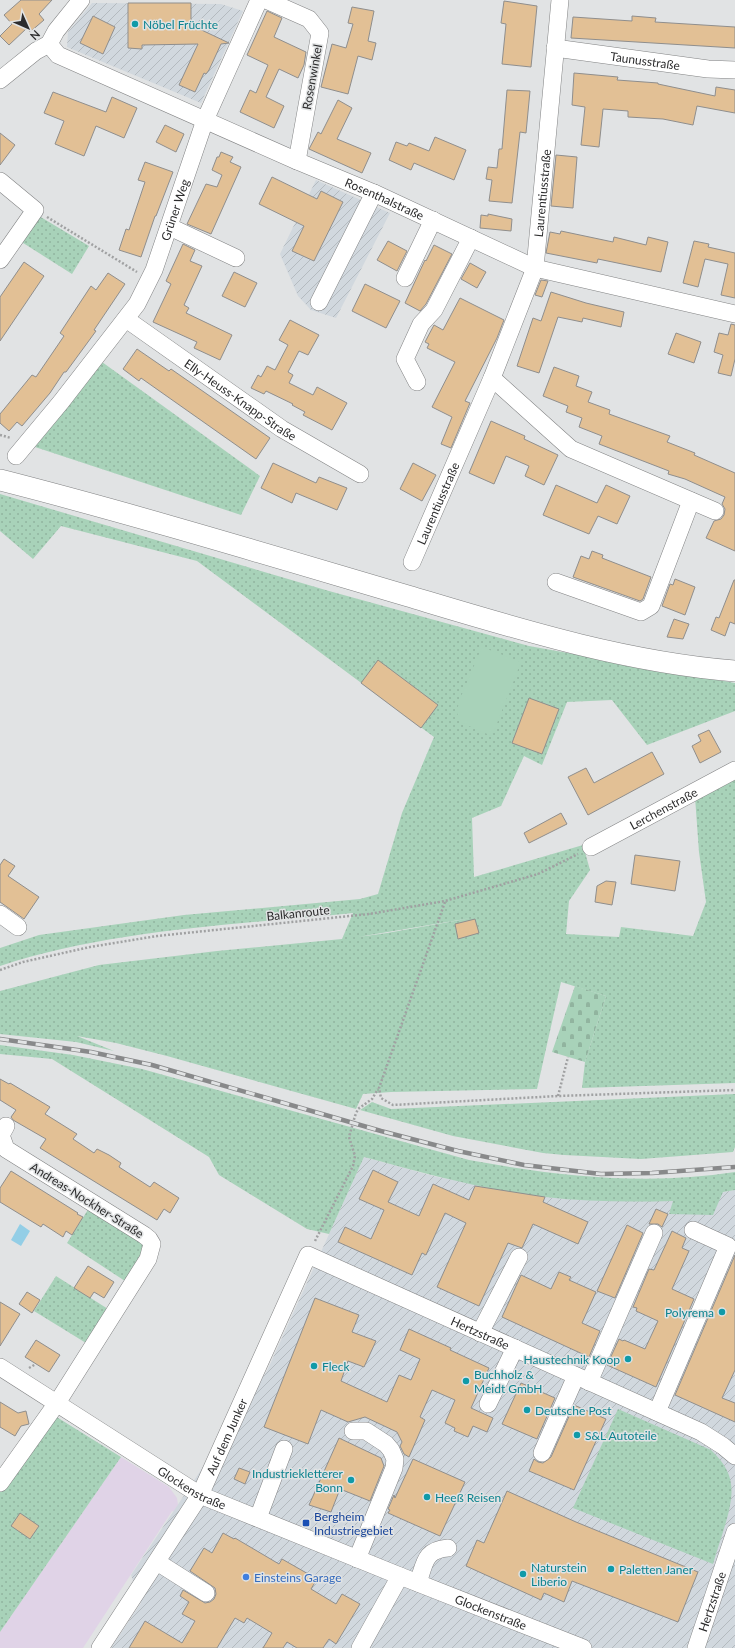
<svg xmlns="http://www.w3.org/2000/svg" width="735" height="1648" viewBox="0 0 735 1648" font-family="Lato,sans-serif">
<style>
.commercial{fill:#e0d3e7}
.industrial{fill:url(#industrial-furrows)}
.grass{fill:url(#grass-dots);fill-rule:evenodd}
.cemetery{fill:url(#cemetery-stones)}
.garden{fill:#a8d2b9}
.water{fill:#93cee6}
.building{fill:#e2c095;stroke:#8f8e8d}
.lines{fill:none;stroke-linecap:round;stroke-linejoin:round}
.minor-casing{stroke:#828384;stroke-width:18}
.major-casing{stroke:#828384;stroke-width:22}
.path{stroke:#a0a1a2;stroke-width:2.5;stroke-dasharray:2 2;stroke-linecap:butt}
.minor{stroke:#fff;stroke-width:17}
.major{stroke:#fff;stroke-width:21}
.rail-casing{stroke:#88898a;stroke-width:4.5}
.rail{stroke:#e1e3e4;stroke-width:3;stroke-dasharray:9;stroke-linecap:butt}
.culture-dot{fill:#0f9aa8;stroke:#e1e3e4;stroke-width:1.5}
.transit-dot{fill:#1a4fb4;stroke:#e1e3e4;stroke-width:1.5}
.shop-dot{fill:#3f7fe0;stroke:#e1e3e4;stroke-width:1.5}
.labels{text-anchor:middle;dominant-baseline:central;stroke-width:3;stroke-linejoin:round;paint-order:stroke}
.culture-label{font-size:12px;fill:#0d838f;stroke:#e1e3e4;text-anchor:start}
.street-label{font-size:12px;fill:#2c2c2d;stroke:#e1e3e4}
.transit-label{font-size:12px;fill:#164399;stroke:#e1e3e4;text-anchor:start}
.shop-label{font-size:12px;fill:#366cbe;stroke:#e1e3e4;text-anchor:start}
</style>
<defs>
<pattern id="industrial-furrows" width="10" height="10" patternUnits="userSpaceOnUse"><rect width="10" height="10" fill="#d1d8de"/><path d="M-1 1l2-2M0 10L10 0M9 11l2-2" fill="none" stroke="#b4babf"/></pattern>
<pattern id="grass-dots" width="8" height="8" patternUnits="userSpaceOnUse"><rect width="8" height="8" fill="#a8d2b9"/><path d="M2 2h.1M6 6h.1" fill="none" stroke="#91b49f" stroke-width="1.8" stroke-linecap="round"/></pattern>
<pattern id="cemetery-stones" width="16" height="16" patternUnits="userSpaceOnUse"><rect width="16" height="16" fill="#a8d2b9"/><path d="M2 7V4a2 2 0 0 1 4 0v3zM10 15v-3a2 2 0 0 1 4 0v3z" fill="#91b49f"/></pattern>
</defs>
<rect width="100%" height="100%" fill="#e1e3e4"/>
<path class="commercial" d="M121 1457 169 1487 177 1498 178 1505 174 1512 172 1511 83 1648H0V1632Z"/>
<g class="industrial">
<path d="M92 3 221 4 243 11 201 103 67 47 68 32Z"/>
<path d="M316 180 390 213 336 318 311 310 298 296 280 254Z"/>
<path d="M364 1157 437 1177 545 1197 583 1200 674 1201 669 1214 724 1192 735 1190V1648H111L141 1603 131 1575 267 1371Z"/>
</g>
<g class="grass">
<path d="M39 216 89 246 72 274 20 241Z"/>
<path d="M102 362 260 476 241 515 35 447Z"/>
<path d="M0 494 329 591 529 646 735 683V711L647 745 612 700 567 702 542 765 524 756 501 806 472 818 474 877 583 845 590 870 569 901 566 934 619 937 621 927 693 936 706 902 699 852 695 797 735 773V1083L582 1088 585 1062 606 996 561 982 537 1089 391 1092 363 1094 356 1109 167 1056 116 1043 77 1036 114 1051 76 1042 0 1034V991L99 965 217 951 342 939 353 913C235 925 114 929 0 966V948L39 935 184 915 360 899 378 894 402 813 434 737 197 561 61 526 33 559 0 531ZM477 917 387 933 358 937Z"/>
<path d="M0 1045 73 1055 142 1069 469 1160C557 1176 646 1186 735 1172V1190L723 1192 713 1215 669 1214 673 1201C631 1202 588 1202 545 1197 484 1190 423 1173 364 1157L329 1234 307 1229 219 1175 209 1157 52 1059 0 1054Z"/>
<path d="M735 1094V1147L733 1152 641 1159 564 1155 543 1153 453 1136 360 1110 372 1102 391 1109Z"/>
<path d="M89 1208 143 1244V1253L125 1281 67 1243Z"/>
<path d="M56 1276 108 1309 86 1343 34 1311Z"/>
<path d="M618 1409 711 1450C735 1473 735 1490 726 1522 722 1536 717 1550 713 1564L573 1508Z"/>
<path d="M55 1416 121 1457 0 1632V1492Z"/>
</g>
<path class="cemetery" d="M575 986 606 996 585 1062 552 1052Z"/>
<path class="garden" d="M482 647 521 662 492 736 462 723 457 713 459 701Z"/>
<path class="water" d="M20 1224 30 1231 21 1246 11 1240Z"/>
<g class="building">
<path d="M21 0H52L39 14 44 20 30 32 27 28 9 45 0 36 12 24 4 15Z"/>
<path d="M504 1 537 6 531 67 502 64 506 24 501 23Z"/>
<path d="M128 3H191V25L229 43 221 44 209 70 206 74 204 73 195 92 179 85 198 44 142 45V49L128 48Z"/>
<path d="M352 7 374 11 368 41 376 43 372 60 358 56 348 94 321 87 332 44 346 48 353 24 348 23Z"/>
<path d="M267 11 282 18 274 37 306 52 304 65 298 78 279 69 266 97 284 106 274 128 240 112 250 90 256 93 268 65 247 55Z"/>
<path d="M93 16 115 27 103 54 80 43Z"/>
<path d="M632 16 656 18 655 22 735 27V48L571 38 573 17 632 21Z"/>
<path d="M574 73 618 77 617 80 658 83V84L715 96 716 87 735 90V113L697 106 693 125 663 119 628 117V111L603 109 599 147 581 145 585 107 572 105Z"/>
<path d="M507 90 530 91 526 133 520 132 512 203 489 201 492 180 486 179 488 167 497 168 499 149H502Z"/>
<path d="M53 92 106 112 112 97 137 108 124 138 96 126 84 156 55 144 64 121 44 113Z"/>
<path d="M338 100 352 108 337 139 371 153 362 173 309 149 318 132 321 134Z"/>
<path d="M165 125 184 134 176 152 156 142Z"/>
<path d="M0 133 15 145 0 165Z"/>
<path d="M435 137 466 150 454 180 414 163 411 170 389 160 396 142 407 146 409 143 429 151Z"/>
<path d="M221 152 233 157 230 162 241 167 211 234 187 224 206 184 217 187 222 175 212 170 217 157H219Z"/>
<path d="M556 155 577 157 573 208 551 206Z"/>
<path d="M145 162 173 172 156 216H155L141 257 119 250 126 229 129 230 145 182 138 180Z"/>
<path d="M272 177 317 199 321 191 343 202 314 261 292 251 304 226 259 204Z"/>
<path d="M488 214 512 219 511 231 480 228 481 215 488 216Z"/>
<path d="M561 231 613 242 614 237 646 245 648 237 668 242 661 272 598 259 597 263 546 253 550 232 560 234Z"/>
<path d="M388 241 407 251 397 271 377 260Z"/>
<path d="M694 241 709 244 708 247 735 253V298L721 295 728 264 705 259 698 287 683 283Z"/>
<path d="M183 244 195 250 190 261 202 266 184 305 189 308 186 313 232 335 220 360 194 348 197 342 153 322 171 284 166 281Z"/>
<path d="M434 245 452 254 426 304 420 311 405 303 425 260 426 261Z"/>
<path d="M24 262 44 276 0 341V297Z"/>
<path d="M470 263 486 272 477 288 461 279Z"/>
<path d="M234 272 257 283 245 307 222 296Z"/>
<path d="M108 273 125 284 94 330 96 331 66 372H64L50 393 22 426 17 422 9 431 0 423V414L32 375 36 377 64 336 60 333 91 286 96 290Z"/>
<path d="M541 280 548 281 542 297 535 295Z"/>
<path d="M365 284 400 301 386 328 352 311Z"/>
<path d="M551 292 586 303 624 312 621 327 583 318 582 322 558 317 539 373 517 366 533 318 541 321Z"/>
<path d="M460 298 504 320 497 338 465 401 470 403 451 448 441 444 452 417 432 407 455 362 427 348 429 344 425 342 434 325 443 330Z"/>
<path d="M290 320 319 335 308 355 299 351 288 372 293 375 289 383 313 395 317 387 347 403 332 430 303 415 305 412 292 405 293 404 266 391 264 394 251 388 258 375 261 377 267 366 275 370 288 345 279 340Z"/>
<path d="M731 324 735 325V359L731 376 718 373 723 355 714 352 719 333 728 335Z"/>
<path d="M676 333 701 342 694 363 668 354Z"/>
<path d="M137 349 169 371 171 369 270 438 256 459 141 378 139 381 123 369Z"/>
<path d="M554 367 579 376 576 386 592 392 588 402 610 410 609 414 670 436 667 442 695 453 694 455 735 473V551L706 538 714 521 721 519 724 515 725 509 722 504 725 497 685 479 668 474 669 471 599 444 602 436 579 427 582 418 566 412 568 406 543 396Z"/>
<path d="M491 421 525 436 524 439 558 455 544 485 525 476 529 466 506 456 494 484 469 473Z"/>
<path d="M273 463 316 483 319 477 347 488 337 510 296 493 292 503 261 488Z"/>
<path d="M413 463 436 475 422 501 400 489Z"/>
<path d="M556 485 597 503 606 485 630 496 617 524 598 516 589 534 543 515Z"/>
<path d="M592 551 603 555 602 558 651 577 643 599 640 601 573 577 581 556 589 559Z"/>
<path d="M675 579 695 587 685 615 662 606 670 584 673 585Z"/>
<path d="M734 580H735V624L730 622 725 636 711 630 716 617 719 618Z"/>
<path d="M674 619 689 624 683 639 667 637Z"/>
<path d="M378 660 438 705 421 728 361 683Z"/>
<path d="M529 698 559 709 542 754 512 743Z"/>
<path d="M709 730 721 752 700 763 692 746 701 741 698 735Z"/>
<path d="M652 752 664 774 588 815 568 777 586 768 594 783Z"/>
<path d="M561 813 567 824 529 843 524 833Z"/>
<path d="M635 855 680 861 675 891 631 884Z"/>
<path d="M4 859 15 866 8 876 39 897 24 919 0 902V865Z"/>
<path d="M606 881 616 882 612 905 595 902 597 886Z"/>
<path d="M475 919 479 933 458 939 455 924Z"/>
<path d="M0 1079 9 1084 10 1083 50 1107 45 1114 77 1134 73 1139 94 1153 97 1149 109 1155 121 1163 119 1167 150 1187 154 1182 179 1198 170 1213 164 1209 157 1220 40 1148 46 1139 13 1120 11 1117 16 1110 0 1100Z"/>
<path d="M373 1170 398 1182 388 1202 419 1216 433 1184 469 1200 475 1186 545 1197 543 1202 588 1222 578 1244 533 1224 522 1248 508 1243 479 1306 437 1287 466 1223 445 1213 426 1255 422 1253 412 1275 338 1242 345 1227 371 1239 384 1210 359 1199Z"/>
<path d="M11 1171 78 1213 77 1214 83 1217 72 1235 66 1231 63 1237 43 1224 41 1227 0 1202V1188Z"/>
<path d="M656 1209 668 1214 662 1227 658 1224H649Z"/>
<path d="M627 1225 643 1233 615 1298 597 1291Z"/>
<path d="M672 1231 686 1238 682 1248 689 1251 672 1289 694 1299 656 1387 607 1365 619 1339 623 1341 624 1340 645 1349 658 1321 636 1311 637 1308 633 1307 649 1269 654 1270Z"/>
<path d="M735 1255V1370L722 1398 735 1403V1422L675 1395Z"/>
<path d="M88 1266 114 1282 104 1298 94 1292 90 1298 74 1288Z"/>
<path d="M559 1272 571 1277 569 1280 596 1292 582 1323 600 1331 589 1357 502 1317 521 1275 551 1289Z"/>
<path d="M27 1292 40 1300 32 1313 19 1304Z"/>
<path d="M315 1298 359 1315 352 1332 376 1341 364 1367 348 1361 341 1381 387 1402 399 1375 411 1380 420 1359 400 1350 409 1329 451 1348 450 1350 489 1368 471 1408 493 1418 487 1432 473 1426 468 1437 454 1431 455 1428 445 1423 455 1400 432 1390 420 1417 425 1420 409 1457 404 1454 400 1446 402 1442 397 1432 365 1417 348 1422 321 1410 308 1444 264 1427Z"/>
<path d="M0 1302 20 1314 0 1346Z"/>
<path d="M36 1340 60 1355 49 1372 25 1357Z"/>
<path d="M521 1383 555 1398 537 1439 502 1424Z"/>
<path d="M0 1402 18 1413 26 1411 29 1424 21 1426 15 1436 0 1427Z"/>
<path d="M574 1405 606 1419 574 1490 529 1471 534 1459 538 1462 543 1463 551 1457Z"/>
<path d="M339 1438 381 1458 384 1466 370 1501 340 1489 331 1512 309 1505Z"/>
<path d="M413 1459 465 1482 440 1536 388 1513 390 1510 388 1509 394 1495 395 1498Z"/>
<path d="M239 1468 250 1472 245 1484 234 1479Z"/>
<path d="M507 1491 576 1522 698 1572 678 1622 572 1581 564 1602 544 1593 541 1600 466 1566 477 1540 484 1543Z"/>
<path d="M20 1513 39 1526 30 1539 11 1526Z"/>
<path d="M223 1533 234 1539 235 1538 279 1564 282 1559 317 1579 311 1589 336 1604 342 1594 360 1604 336 1644 329 1639 323 1648H297L287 1642 283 1648H263L272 1633 247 1618 244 1623 235 1618 217 1648H129L145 1621 182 1643 195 1621 182 1614 189 1602 180 1596 183 1590 205 1603 210 1602 214 1599 216 1594 215 1588 190 1571 204 1548 212 1553Z"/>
</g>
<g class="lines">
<defs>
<g id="minor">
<path d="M266 0 309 19 320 33 297 161"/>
<path id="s1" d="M49 44 58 55 297 161 374 193 535 268 735 314"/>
<path id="s2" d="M555 48 708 69 735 70"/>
<path d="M0 80 36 51 49 44 56 31 81 0"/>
<path d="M0 181 35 210 0 260"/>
<path d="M170 227 236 258"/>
<path d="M405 278 433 220"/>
<path d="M319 302 374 193"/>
<path id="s3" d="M126 319 282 429 360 474"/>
<path d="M492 378 571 449 715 511"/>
<path d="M417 382 405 359 421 324 434 310 471 238"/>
<path id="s4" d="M16 456 61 402 137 304 154 270 205 120 259 0"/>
<path id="s5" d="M412 562 492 378 535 268 560 0"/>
<path d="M556 582 641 612 651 606 691 501"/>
<path id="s6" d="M591 847 735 770"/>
<path d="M0 914 18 927"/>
<path d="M480 1333 519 1257"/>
<path id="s7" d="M0 1367 200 1495 400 1576 583 1648"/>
<path d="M589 1382 654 1233"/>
<path d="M488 1404 515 1348"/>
<path d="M657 1412 728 1246 693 1230"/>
<path d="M353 1431H366L386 1444 391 1450 395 1459 394 1468 357 1559"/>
<path d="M542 1453 576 1376"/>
<path d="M0 1483 57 1403 148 1259 152 1244 149 1239 144 1235 6 1149 1 1135 6 1126"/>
<path d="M258 1518 284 1449"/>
<path d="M157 1562 206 1593"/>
<path d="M418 1583C425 1563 424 1550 448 1548"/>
<path id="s8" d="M100 1648 200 1495 308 1255 701 1432 723 1446 735 1456"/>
<path d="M360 1648 400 1576"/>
<path id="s9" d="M696 1648 735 1532"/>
</g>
<path id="major" d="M0 480C137 515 272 556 408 596 515 628 623 662 735 671"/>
</defs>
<use href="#minor" class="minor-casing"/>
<use href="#major" class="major-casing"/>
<g class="path">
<path d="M47 217 137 272"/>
<path d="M0 435 11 438"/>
<path d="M445 902 379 1088 381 1098 393 1105 558 1096 735 1090"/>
<path d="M0 970 23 962 90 947 157 936 369 914 445 901 538 874 578 854"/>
<path d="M558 1096 568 1057"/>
<path d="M315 1241 353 1166 355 1156 349 1137 355 1116 358 1109 372 1099 378 1089"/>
<path d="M29 1368 36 1364"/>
</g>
<use href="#minor" class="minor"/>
<use href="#major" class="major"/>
<defs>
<path id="rail" d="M0 1039 91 1052 152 1065 381 1131 458 1151 524 1165 601 1174 652 1173 735 1167"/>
</defs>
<use href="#rail" class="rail-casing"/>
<use href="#rail" class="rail"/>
</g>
<g class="culture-dot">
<circle cx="135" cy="24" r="4"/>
<circle cx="722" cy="1312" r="4"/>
<circle cx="628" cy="1359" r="4"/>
<circle cx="314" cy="1366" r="4"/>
<circle cx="466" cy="1381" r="4"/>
<circle cx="527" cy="1410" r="4"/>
<circle cx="577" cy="1435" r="4"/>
<circle cx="351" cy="1480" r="4"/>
<circle cx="427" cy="1497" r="4"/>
<circle cx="611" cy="1569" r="4"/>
<circle cx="523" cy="1574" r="4"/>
</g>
<rect class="transit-dot" x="302" y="1519" width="8" height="8" rx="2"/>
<circle class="shop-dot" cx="246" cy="1577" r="4"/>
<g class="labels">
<g class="culture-label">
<text x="143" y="24">Nöbel Früchte</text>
<text x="714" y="1312" text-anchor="end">Polyrema</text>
<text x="620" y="1359" text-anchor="end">Haustechnik Koop</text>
<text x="322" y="1366">Fleck</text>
<text x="474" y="1374">Buchholz &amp;<tspan x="474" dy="14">Meidt GmbH</tspan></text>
<text x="535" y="1410">Deutsche Post</text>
<text x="585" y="1435">S&amp;L Autoteile</text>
<text x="343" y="1473" text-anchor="end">Industriekletterer<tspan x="343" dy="14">Bonn</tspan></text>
<text x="435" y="1497">Heeß Reisen</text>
<text x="531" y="1567">Naturstein<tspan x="531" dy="14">Liberio</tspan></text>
<text x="619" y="1569">Paletten Janer</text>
</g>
<g class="street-label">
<text stroke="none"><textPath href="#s2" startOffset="91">Taunusstraße</textPath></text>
<text transform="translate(312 77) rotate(-80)">Rosenwinkel</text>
<text stroke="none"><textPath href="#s5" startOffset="394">Laurentiusstraße</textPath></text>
<text stroke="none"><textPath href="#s1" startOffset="371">Rosenthalstraße</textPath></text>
<text stroke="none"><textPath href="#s4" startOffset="296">Grüner Weg</textPath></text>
<text stroke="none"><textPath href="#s3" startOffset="140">Elly-Heuss-Knapp-Straße</textPath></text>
<text stroke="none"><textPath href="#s5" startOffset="64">Laurentiusstraße</textPath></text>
<text stroke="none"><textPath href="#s6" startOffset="82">Lerchenstraße</textPath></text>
<text transform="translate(298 913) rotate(-6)">Balkanroute</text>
<text transform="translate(87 1200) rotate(32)">Andreas-Nockher-Straße</text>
<text stroke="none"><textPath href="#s8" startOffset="635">Hertzstraße</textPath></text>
<text stroke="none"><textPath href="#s8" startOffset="247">Auf dem Junker</textPath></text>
<text stroke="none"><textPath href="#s7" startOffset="227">Glockenstraße</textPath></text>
<text stroke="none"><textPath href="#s9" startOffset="49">Hertzstraße</textPath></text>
<text stroke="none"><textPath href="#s7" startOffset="551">Glockenstraße</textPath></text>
</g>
<g class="transit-label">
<text x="314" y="1516">Bergheim<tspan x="314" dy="14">Industriegebiet</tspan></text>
</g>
<g class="shop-label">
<text x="254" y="1577">Einsteins Garage</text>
</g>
</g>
<g transform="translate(28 28) rotate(135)" stroke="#e1e3e4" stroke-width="3" paint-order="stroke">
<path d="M0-3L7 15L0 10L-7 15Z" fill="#2c2c2d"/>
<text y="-6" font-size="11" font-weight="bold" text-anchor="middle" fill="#2c2c2d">N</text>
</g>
</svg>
